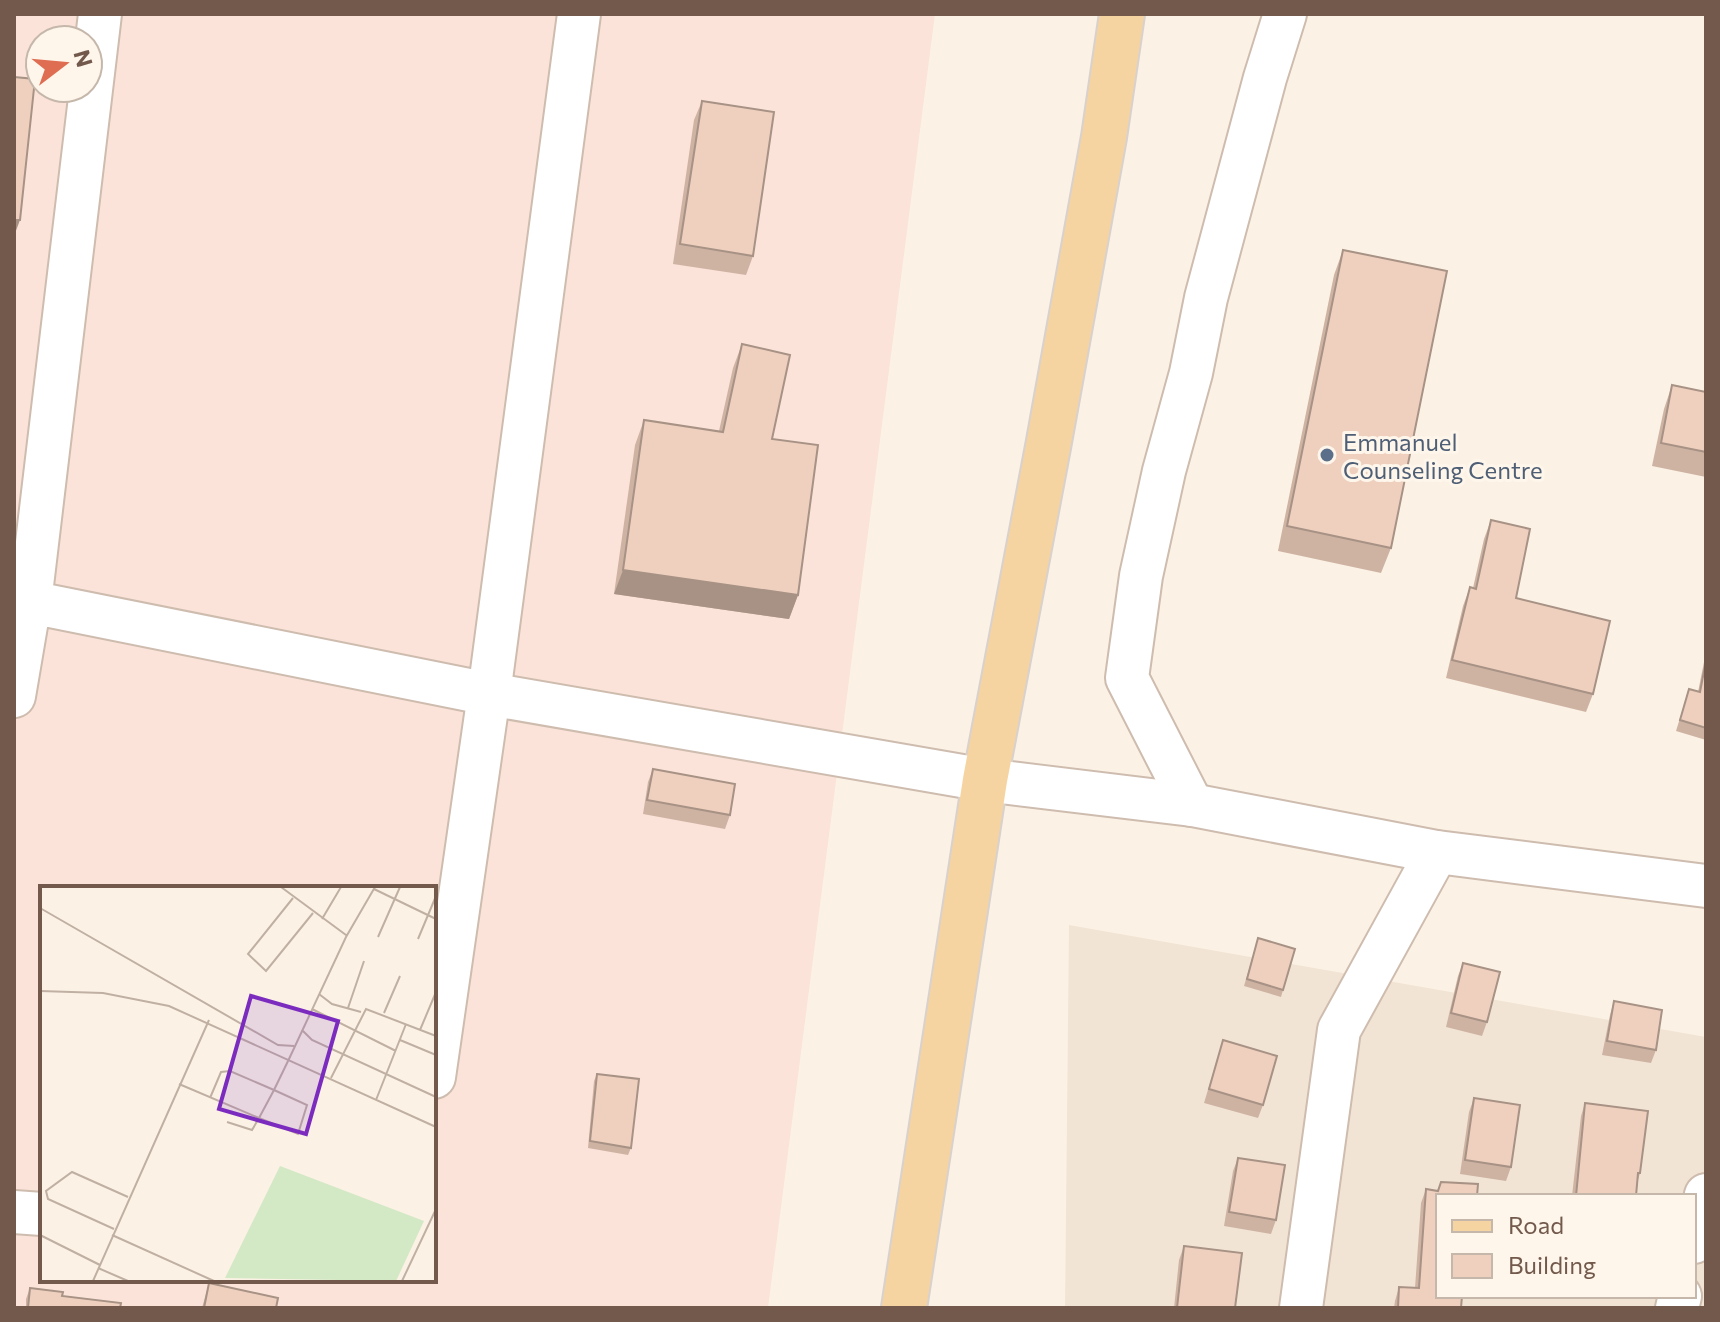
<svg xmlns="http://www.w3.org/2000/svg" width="1720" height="1322" viewBox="0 0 1720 1322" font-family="Commissioner,sans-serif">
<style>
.residential{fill:#f2e4d4;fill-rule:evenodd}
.commercial{fill:#fbe3d9;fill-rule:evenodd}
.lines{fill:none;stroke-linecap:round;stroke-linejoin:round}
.minor-casing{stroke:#cebcaf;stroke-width:46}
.major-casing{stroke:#d8d1cd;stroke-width:48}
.minor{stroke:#fff;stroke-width:42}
.major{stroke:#f6d4a1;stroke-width:44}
.wall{fill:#ceb3a3}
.shaded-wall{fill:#a79285}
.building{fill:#efd0be;stroke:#a79285;stroke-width:2}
.service-dot{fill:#5c6f8a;stroke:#fef6eb;stroke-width:3}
.labels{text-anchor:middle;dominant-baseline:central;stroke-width:6;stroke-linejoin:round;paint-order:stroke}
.service-label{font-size:24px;fill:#4e5e75;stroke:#fef6eb;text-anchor:start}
.inset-road{fill:none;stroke:#c0b0a3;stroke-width:2}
.view{fill:#7b2cbf;fill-opacity:0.15;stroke:#7b2cbf;stroke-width:4}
.inset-edge{fill:none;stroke:#72594c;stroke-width:4}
</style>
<rect width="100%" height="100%" fill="#fbf2e5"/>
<path class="residential" d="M1069 925 1706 1037V1308H1065ZM1438 1196H1694V1296H1438Z"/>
<path class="commercial" d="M14 14H935L768 1308H14ZM40 40H88V88H40ZM42 888H434V1280H42Z"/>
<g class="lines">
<defs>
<g id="minor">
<path d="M14 601 30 602 100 14"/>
<path d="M14 696 30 602 489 694 985 780 1192 805 1437 852 1706 886"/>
<path d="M1192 805 1127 678 1141 576 1164 471 1191 373 1206 298 1265 78 1285 14"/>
<path d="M434 1077 489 694 579 14"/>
<path d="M14 1212 42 1214"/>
<path d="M1694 1242 1706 1195"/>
<path d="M1301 1308 1339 1030 1437 852"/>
<path d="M1677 1308 1680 1296"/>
</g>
<path id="major" d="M904 1308 985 780 1048 447 1104 137 1122 14"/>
</defs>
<use href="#minor" class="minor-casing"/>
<use href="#major" class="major-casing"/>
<use href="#minor" class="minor"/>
<use href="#major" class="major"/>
</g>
<g class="wall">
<path d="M702 101 753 256 746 275 673 264 694 120Z"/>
<path d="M1343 250 1391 548 1381 573 1278 551 1334 275Z"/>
<path d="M742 344 772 439 798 595 789 619 614 594 635 445 644 420 719 431 733 368Z"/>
<path d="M1672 385 1706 392V477L1652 466 1664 409Z"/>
<path d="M1491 520 1516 598 1593 694 1586 712 1446 678 1463 606 1470 587 1473 588 1484 539Z"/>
<path d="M1706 652V740L1676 731 1689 689 1698 692Z"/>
<path d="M653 769 730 815 725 829 643 814 648 782Z"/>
<path d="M1256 945 1283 990 1281 997 1244 986Z"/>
<path d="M1463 963 1487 1022 1482 1036 1446 1027 1458 976Z"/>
<path d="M1614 1001 1656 1050 1651 1063 1602 1055 1610 1015Z"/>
<path d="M1223 1040 1263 1105 1258 1118 1204 1103Z"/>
<path d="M597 1074 631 1148 628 1155 588 1148 594 1081Z"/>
<path d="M1474 1098 1511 1167 1506 1181 1460 1174 1469 1112Z"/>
<path d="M1585 1103 1640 1173 1638 1180 1636 1196H1572L1581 1116Z"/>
<path d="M1238 1158 1276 1220 1271 1234 1224 1226 1233 1171Z"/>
<path d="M1441 1182 1438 1196 1461 1308H1394L1395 1301 1399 1287 1415 1288 1421 1203 1426 1189 1437 1191Z"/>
<path d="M1184 1246 1235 1308H1174L1179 1260Z"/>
<path d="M209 1283 276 1308H202Z"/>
<path d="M30 1288 62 1296 120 1308H26V1299Z"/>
</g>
<g class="shaded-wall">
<path d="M14 220H20L14 236Z"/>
<path d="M623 570 798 595 789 619 614 594Z"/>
</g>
<g class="building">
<path d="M14 77 35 79 20 220H14Z"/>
<path d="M702 101 774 112 753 256 680 244Z"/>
<path d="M1343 250 1447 271 1391 548 1287 526Z"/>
<path d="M742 344 790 355 772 439 818 445 798 595 623 570 644 420 723 432Z"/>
<path d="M1672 385 1706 392V452L1661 443Z"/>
<path d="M1491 520 1530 529 1516 598 1610 621 1593 694 1452 660 1470 587 1476 589Z"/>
<path d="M1706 661V728L1680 720 1689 689 1700 692Z"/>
<path d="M653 769 735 784 730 815 647 800Z"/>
<path d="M1258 938 1295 949 1283 990 1247 979Z"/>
<path d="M1463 963 1500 972 1487 1022 1451 1013Z"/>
<path d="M1614 1001 1662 1010 1656 1050 1607 1041Z"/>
<path d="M1223 1040 1277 1056 1263 1105 1209 1089Z"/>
<path d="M597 1074 639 1079 631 1148 590 1141Z"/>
<path d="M1474 1098 1520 1105 1511 1167 1465 1160Z"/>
<path d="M1585 1103 1648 1111 1640 1173H1638L1636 1196H1576Z"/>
<path d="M1238 1158 1285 1165 1276 1220 1229 1212Z"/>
<path d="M1441 1182 1478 1184 1477 1196H1438V1296H1462L1461 1308H1398L1399 1287 1419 1288 1426 1189 1438 1191Z"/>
<path d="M1184 1246 1242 1253 1235 1308H1177Z"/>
<path d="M209 1283 278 1298 276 1308H204Z"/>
<path d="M30 1288 63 1292 62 1296 121 1303 120 1308H28Z"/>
</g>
<circle class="service-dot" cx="1327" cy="455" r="8"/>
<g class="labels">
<g class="service-label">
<text x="1343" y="441">Emmanuel<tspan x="1343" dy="28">Counseling Centre</tspan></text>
</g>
</g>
<g transform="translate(40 886)">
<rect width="396" height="396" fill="#fbf2e5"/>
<path d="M240 280 384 335 356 395 185 392Z" fill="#d3e8c4"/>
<path class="inset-road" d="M241 1 306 49M334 3 396 33M253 12 208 68 226 85 273 27M0 22 238 159 254 160M282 33 301 1M338 51 360 1M378 53 396 10M0 105 63 107 129 120 396 241M279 108 292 118 321 126M308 122 324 75M272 123 356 165M344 127 360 90M380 144 396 106M263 145 272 154 396 211M360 154 396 169M291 192 326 123 396 150M139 198 219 232 212 244 187 236M170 212 181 186 190 185 234 204 267 219 258 248 219 232 234 204 249 173 306 51 335 1M336 214 366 138M74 343 8 313 6 305 32 286 88 311M0 349 60 379M72 349 174 395M58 382 88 395M53 395 169 134M362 395 396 323"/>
<path class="view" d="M211 110 298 135 266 248 179 223Z"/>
<rect width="396" height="396" class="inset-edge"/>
</g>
<rect width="1720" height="1322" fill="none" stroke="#72594c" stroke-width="32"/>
<rect x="1436" y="1194" width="260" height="104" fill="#fef6eb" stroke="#c6b7ab" stroke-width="2"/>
<rect x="1452" y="1220" width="40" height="12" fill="#f6d4a1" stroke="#c6b7ab" stroke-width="2"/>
<text x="1508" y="1234" font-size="24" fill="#72594c">Road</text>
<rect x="1452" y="1254" width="40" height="24" fill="#efd0be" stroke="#c6b7ab" stroke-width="2"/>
<text x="1508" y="1274" font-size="24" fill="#72594c">Building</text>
<g transform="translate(64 64) rotate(74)"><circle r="38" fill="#fef6eb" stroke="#c6b7ab" stroke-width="2"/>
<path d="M0-6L14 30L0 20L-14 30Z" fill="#de6d51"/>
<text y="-12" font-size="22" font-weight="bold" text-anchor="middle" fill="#72594c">N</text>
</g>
</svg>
